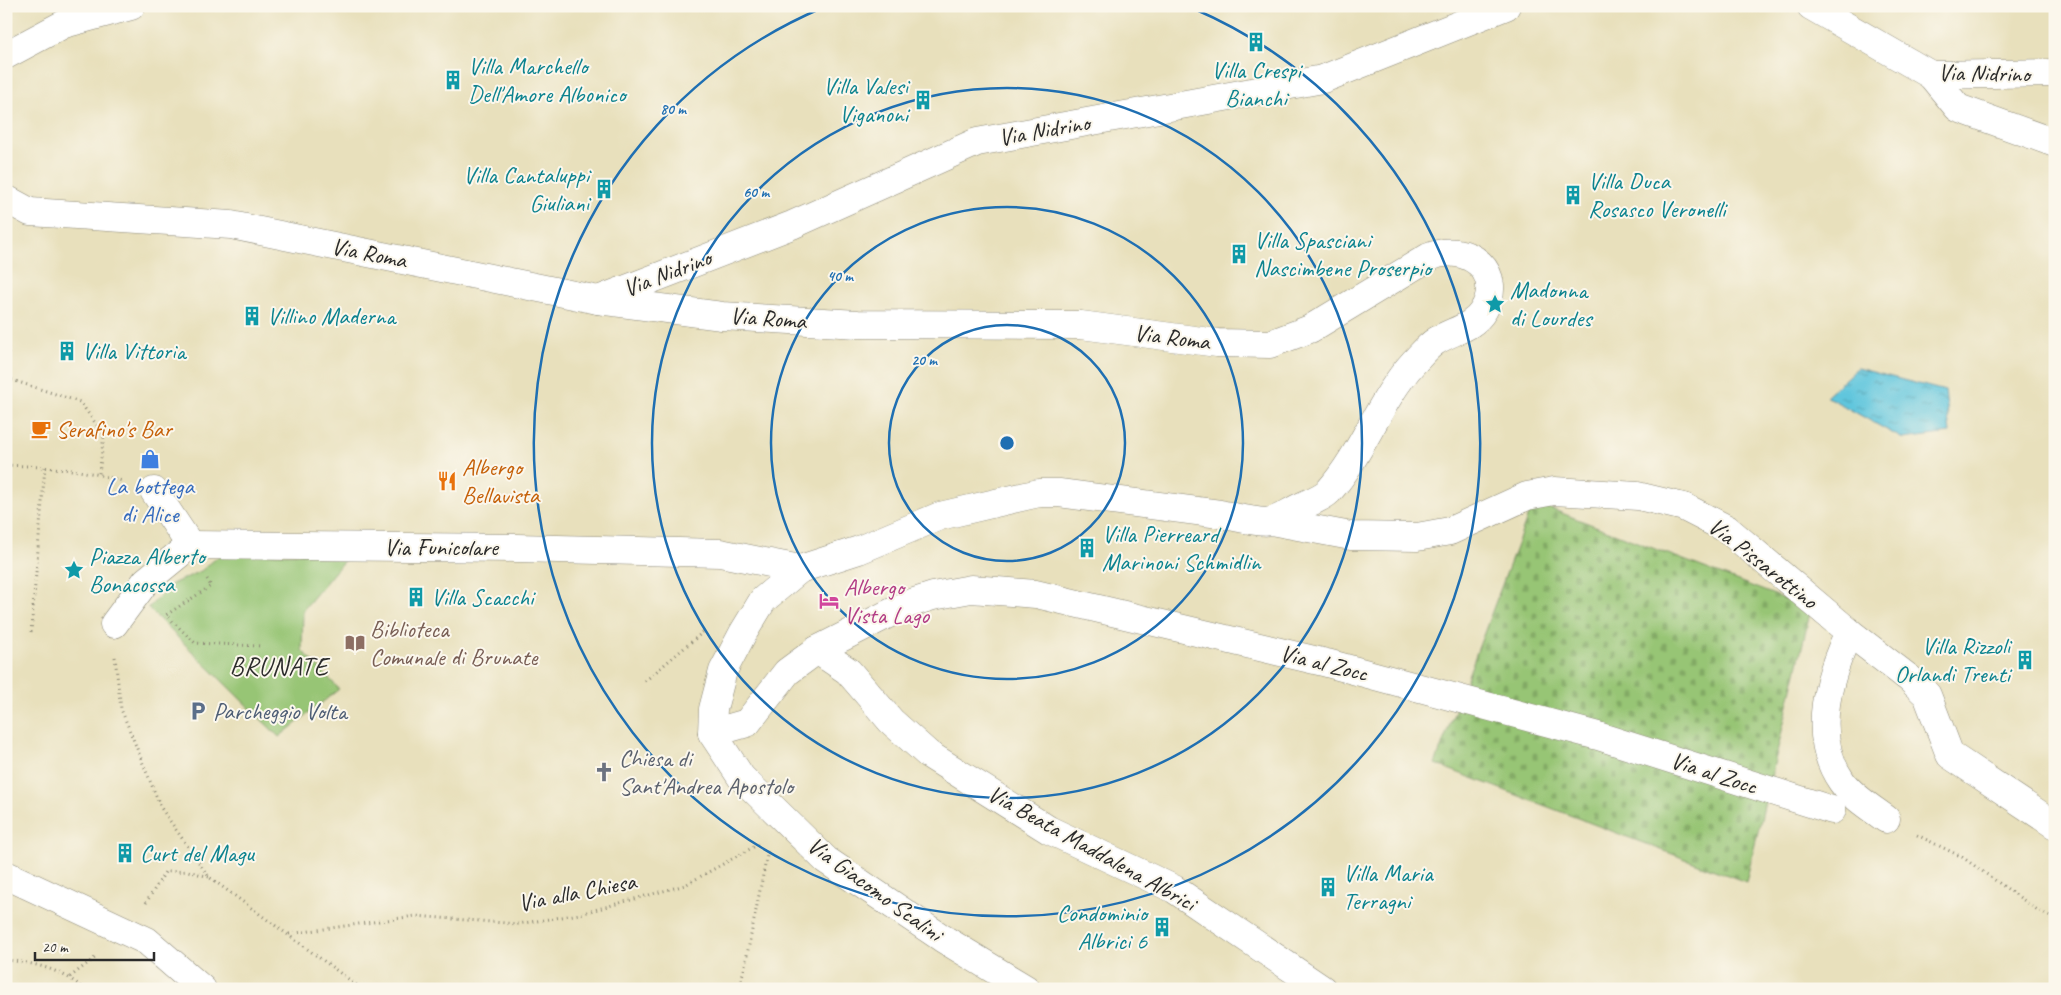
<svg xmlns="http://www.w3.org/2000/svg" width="2061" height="995" viewBox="0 0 2061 995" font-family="Caveat,sans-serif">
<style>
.green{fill:#97c574;stroke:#617850}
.cemetery{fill:url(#cemetery-stones);stroke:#617850}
.water{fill:url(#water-ripples);stroke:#467884}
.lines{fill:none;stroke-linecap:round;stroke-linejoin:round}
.minor-casing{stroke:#8a8674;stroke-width:29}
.tertiary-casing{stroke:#8a8674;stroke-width:29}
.path{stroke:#8a8674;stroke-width:3;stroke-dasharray:1 4;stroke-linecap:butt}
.minor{stroke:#fff;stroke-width:28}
.tertiary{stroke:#fff;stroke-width:28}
.ring{fill:none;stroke:#1f6fb2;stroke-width:2.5}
.labels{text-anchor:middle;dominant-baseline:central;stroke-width:4;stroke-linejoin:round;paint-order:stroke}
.culture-label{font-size:24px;fill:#0d838f;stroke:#fbf7ec;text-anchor:start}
.street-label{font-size:24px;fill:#2b2b2b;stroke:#fbf7ec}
.food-label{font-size:24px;fill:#c56008;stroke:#fbf7ec;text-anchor:start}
.shop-label{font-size:24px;fill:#366cbe;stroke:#fbf7ec}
.hotel-label{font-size:24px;fill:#b23c85;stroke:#fbf7ec;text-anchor:start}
.education-label{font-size:24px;fill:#785e54;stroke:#fbf7ec;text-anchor:start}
.service-label{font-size:24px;fill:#4e5e75;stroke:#fbf7ec;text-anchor:start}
.worship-label{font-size:24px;fill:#5b616d;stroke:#fbf7ec;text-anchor:start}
.quarter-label{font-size:26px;letter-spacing:1px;fill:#2b2b2b;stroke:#fbf7ec}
.centre{fill:#1f6fb2;stroke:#fbf7ec;stroke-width:2.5}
.ring-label{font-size:15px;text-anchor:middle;font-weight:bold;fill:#1f6fb2;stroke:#fbf7ec;stroke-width:4;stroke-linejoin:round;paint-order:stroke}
</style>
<defs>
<pattern id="cemetery-stones" width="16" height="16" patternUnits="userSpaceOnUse" patternTransform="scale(1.25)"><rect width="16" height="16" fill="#97c574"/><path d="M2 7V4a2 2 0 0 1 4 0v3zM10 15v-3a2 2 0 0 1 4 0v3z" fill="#82a965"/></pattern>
<pattern id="water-ripples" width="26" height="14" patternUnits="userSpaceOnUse" patternTransform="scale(1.25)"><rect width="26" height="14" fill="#60c6dd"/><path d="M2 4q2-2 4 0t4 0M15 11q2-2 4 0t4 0" fill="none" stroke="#4fa1b3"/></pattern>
</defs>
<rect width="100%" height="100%" fill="#fbf7ec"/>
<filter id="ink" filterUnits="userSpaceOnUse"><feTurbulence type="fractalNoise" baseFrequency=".02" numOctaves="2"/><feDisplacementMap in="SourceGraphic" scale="10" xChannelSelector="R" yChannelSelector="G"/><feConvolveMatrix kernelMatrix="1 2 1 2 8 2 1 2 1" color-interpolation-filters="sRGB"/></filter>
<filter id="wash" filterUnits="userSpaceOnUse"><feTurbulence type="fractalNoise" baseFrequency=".0096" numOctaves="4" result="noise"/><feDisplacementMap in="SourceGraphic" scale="20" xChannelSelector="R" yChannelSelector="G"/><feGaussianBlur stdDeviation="1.12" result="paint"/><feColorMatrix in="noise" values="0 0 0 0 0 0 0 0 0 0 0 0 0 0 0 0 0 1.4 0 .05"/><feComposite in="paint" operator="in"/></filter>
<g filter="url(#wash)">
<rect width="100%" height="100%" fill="#e8e0bc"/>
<path class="green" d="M351 552 303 610 302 650 339 689 279 737 148 608 172 584 201 571 220 555Z"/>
<path class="cemetery" d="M1533 502 1811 609 1746 882 1435 764Z"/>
<path class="water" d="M1857 368 1945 391 1950 433 1903 439 1826 396Z"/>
</g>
<g filter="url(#ink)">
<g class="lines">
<defs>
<g id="minor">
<path d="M1811 6 1931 75 2055 73"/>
<path d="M6 55 64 24 131 6"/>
<path d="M1931 75 1958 108 2055 143"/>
<path d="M598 300 792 225 977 142 1323 79 1506 6"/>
<path d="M154 491 190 545"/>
<path d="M1271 521 1351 536 1417 537 1450 531 1527 496 1554 491 1638 496 1684 507 1727 529 1849 632 1910 679 1927 695 1950 755 2055 825"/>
<path d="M800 569 763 600 743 633 723 671 713 709 712 733 741 777 826 860 942 938 1026 989"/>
<path d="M114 624 146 581 190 545 517 548 720 553 800 569"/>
<path d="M1849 632C1828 677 1810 737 1842 782 1853 797 1871 808 1886 819"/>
<path d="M817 650 908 604 933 596 971 589 1036 594 1327 663 1598 736 1832 810"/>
<path d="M712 733 747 723 787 672 817 650 848 671 891 721 928 754 1049 830 1174 889 1322 989"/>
<path d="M6 875 147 941 202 989"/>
</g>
<path id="tertiary" d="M6 199 30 212 231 225 598 300 722 316 858 324 1081 325 1217 343 1270 344 1310 329 1429 257C1469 240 1506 274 1483 311 1473 328 1451 331 1436 341 1428 346 1421 355 1414 362 1379 400 1363 453 1329 491 1321 499 1305 504 1296 509 1288 513 1280 519 1272 521 1261 524 1232 516 1220 514 1166 507 1113 500 1059 493H1039L940 516 859 550 800 569"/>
</defs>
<use href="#minor" class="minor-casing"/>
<use href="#tertiary" class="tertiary-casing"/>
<g class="path">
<path d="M6 302 9 379 80 402 104 435 99 474"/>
<path d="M6 465C46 467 85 469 122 481"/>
<path d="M207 579 211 586 166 615 195 643 261 646"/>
<path d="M31 632 45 467"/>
<path d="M115 657 121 709 161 808 209 877 362 989"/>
<path d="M645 681 703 632"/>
<path d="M1917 835 1962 857 2039 911 2055 919"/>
<path d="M146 903 165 872 188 871 209 877"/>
<path d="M289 934 415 916 518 924 580 914 685 885 759 844"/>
<path d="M6 960C35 963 61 969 84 989"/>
<path d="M70 977 96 957"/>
<path d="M738 989 744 970 768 850"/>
</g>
<use href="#minor" class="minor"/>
<use href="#tertiary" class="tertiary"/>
</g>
</g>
<g class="ring">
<circle cx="1007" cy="443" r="118"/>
<circle cx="1007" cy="443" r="236"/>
<circle cx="1007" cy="443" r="355"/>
<path d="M1192 8A473 473 0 1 1 822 8"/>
</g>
<defs>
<symbol id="building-bare" viewBox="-9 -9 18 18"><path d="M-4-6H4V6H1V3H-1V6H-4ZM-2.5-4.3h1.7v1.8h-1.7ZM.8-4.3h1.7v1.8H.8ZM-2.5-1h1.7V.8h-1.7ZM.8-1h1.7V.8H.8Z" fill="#0f9aa8" stroke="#fbf7ec" stroke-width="2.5" paint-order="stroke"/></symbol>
<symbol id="sight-bare" viewBox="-9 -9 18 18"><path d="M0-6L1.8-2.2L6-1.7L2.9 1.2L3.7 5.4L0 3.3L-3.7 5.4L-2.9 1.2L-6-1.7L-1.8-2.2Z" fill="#0f9aa8" stroke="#fbf7ec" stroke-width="2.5" paint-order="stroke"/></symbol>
<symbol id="cafe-bare" viewBox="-9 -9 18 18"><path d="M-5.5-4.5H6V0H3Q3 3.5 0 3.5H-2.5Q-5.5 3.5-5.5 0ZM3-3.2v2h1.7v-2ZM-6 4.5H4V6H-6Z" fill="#e8710a" stroke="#fbf7ec" stroke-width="2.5" paint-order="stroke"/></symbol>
<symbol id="shop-bare" viewBox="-9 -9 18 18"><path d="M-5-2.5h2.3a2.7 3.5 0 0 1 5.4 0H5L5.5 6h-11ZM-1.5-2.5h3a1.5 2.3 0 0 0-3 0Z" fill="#3f7fe0" stroke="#fbf7ec" stroke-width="2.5" paint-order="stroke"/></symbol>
<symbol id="restaurant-bare" viewBox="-9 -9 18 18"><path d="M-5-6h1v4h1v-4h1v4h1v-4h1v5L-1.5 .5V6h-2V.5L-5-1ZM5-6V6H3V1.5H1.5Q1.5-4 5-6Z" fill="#e8710a" stroke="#fbf7ec" stroke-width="2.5" paint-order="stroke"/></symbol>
<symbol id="hotel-bare" viewBox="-9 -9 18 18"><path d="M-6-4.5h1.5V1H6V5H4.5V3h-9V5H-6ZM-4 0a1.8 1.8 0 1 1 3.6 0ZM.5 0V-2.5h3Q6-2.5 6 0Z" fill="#d1479c" stroke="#fbf7ec" stroke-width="2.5" paint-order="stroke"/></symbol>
<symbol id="library-bare" viewBox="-9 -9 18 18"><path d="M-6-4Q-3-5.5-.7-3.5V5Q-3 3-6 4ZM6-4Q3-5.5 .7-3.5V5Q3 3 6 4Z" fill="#8d6e63" stroke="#fbf7ec" stroke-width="2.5" paint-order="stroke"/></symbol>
<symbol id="parking-bare" viewBox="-9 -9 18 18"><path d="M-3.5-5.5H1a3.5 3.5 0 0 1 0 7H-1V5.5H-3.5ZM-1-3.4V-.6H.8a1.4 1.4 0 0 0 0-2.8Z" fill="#5c6f8a" stroke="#fbf7ec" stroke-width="2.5" paint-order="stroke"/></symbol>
<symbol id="church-bare" viewBox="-9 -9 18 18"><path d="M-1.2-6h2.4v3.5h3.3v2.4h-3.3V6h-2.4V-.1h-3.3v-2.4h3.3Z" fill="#6b7280" stroke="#fbf7ec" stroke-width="2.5" paint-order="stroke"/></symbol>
</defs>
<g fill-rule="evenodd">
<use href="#building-bare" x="1242" y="28" width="28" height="28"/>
<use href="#building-bare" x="439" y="66" width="28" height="28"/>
<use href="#building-bare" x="909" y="86" width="28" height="28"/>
<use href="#building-bare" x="590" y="175" width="28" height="28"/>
<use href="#building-bare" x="1559" y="181" width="28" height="28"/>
<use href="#building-bare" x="1225" y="240" width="28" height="28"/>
<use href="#sight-bare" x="1481" y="290" width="28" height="28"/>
<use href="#building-bare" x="238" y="302" width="28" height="28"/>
<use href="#building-bare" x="53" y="337" width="28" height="28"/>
<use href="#cafe-bare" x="27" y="415" width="28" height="28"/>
<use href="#shop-bare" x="136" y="445" width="28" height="28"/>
<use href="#restaurant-bare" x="433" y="467" width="28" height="28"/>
<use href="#building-bare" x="1073" y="534" width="28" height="28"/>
<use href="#sight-bare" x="60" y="556" width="28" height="28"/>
<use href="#building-bare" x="402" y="583" width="28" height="28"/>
<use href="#hotel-bare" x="815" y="587" width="28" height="28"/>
<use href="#library-bare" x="341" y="629" width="28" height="28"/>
<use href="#building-bare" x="2011" y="646" width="28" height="28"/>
<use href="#parking-bare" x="184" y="697" width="28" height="28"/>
<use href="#church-bare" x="590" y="758" width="28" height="28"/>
<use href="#building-bare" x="111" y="839" width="28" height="28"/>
<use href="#building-bare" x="1314" y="873" width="28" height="28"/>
<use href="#building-bare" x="1148" y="913" width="28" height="28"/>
</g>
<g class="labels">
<g class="culture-label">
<text x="468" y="66">Villa Marchello<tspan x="468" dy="28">Dell'Amore Albonico</tspan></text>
<text x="1256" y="70" text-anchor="middle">Villa Crespi<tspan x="1256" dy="28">Bianchi</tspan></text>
<text x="908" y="86" text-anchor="end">Villa Valesi<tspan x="908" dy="28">Viganoni</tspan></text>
<text x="589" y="175" text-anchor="end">Villa Cantaluppi<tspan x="589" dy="28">Giuliani</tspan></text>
<text x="1588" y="181">Villa Duca<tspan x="1588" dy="28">Rosasco Veronelli</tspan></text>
<text x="1254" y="240">Villa Spasciani<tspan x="1254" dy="28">Nascimbene Proserpio</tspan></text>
<text x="1510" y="290">Madonna<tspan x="1510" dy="28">di Lourdes</tspan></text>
<text x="267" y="316">Villino Maderna</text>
<text x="82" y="351">Villa Vittoria</text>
<text x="1102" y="534">Villa Pierreard<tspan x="1102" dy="28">Marinoni Schmidlin</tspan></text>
<text x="89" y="556">Piazza Alberto<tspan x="89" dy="28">Bonacossa</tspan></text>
<text x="431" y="597">Villa Scacchi</text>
<text x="2010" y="646" text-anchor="end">Villa Rizzoli<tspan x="2010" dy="28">Orlandi Trenti</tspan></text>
<text x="140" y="853">Curt del Magu</text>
<text x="1343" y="873">Villa Maria<tspan x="1343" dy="28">Terragni</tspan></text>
<text x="1147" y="913" text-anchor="end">Condominio<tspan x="1147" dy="28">Albrici 6</tspan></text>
</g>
<g class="street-label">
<text transform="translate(1984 73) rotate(1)">Via Nidrino</text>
<text transform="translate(1044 130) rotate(-10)">Via Nidrino</text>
<text transform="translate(369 253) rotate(11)">Via Roma</text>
<text transform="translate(667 273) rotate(-21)">Via Nidrino</text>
<text transform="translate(768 318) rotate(4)">Via Roma</text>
<text transform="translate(1172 337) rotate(7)">Via Roma</text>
<text x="441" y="547">Via Funicolare</text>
<text transform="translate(1763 563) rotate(38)">Via Pissarottino</text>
<text transform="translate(1324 663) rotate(14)">Via al Zocc</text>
<text transform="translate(1714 773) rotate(18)">Via al Zocc</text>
<text transform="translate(1092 848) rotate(29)">Via Beata Maddalena Albrici</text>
<text transform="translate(875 889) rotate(36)">Via Giacomo Scalini</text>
<text transform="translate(577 892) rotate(-11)">Via alla Chiesa</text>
</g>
<g class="food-label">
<text x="56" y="429">Serafino's Bar</text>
<text x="462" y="467">Albergo<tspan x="462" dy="28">Bellavista</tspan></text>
</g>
<g class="shop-label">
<text x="150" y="486">La bottega<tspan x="150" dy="28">di Alice</tspan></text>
</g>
<g class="hotel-label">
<text x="844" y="587">Albergo<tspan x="844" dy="28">Vista Lago</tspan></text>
</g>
<g class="education-label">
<text x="370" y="629">Biblioteca<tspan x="370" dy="28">Comunale di Brunate</tspan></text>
</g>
<g class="service-label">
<text x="213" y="711">Parcheggio Volta</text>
</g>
<g class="worship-label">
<text x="619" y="758">Chiesa di<tspan x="619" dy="28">Sant'Andrea Apostolo</tspan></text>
</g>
<g class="quarter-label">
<text x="279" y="666">BRUNATE</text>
</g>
</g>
<circle cx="1007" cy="443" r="8" class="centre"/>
<g class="ring-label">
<text x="673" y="114">80 m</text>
<text x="756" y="197">60 m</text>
<text x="840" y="281">40 m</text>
<text x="924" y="365">20 m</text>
</g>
<rect width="2061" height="995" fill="none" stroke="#fbf7ec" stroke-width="25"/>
<path d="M35 952v8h119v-8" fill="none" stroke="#2b2b2b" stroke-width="2.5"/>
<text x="42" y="952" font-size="15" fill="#2b2b2b" stroke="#fbf7ec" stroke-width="4" paint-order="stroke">20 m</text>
</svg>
